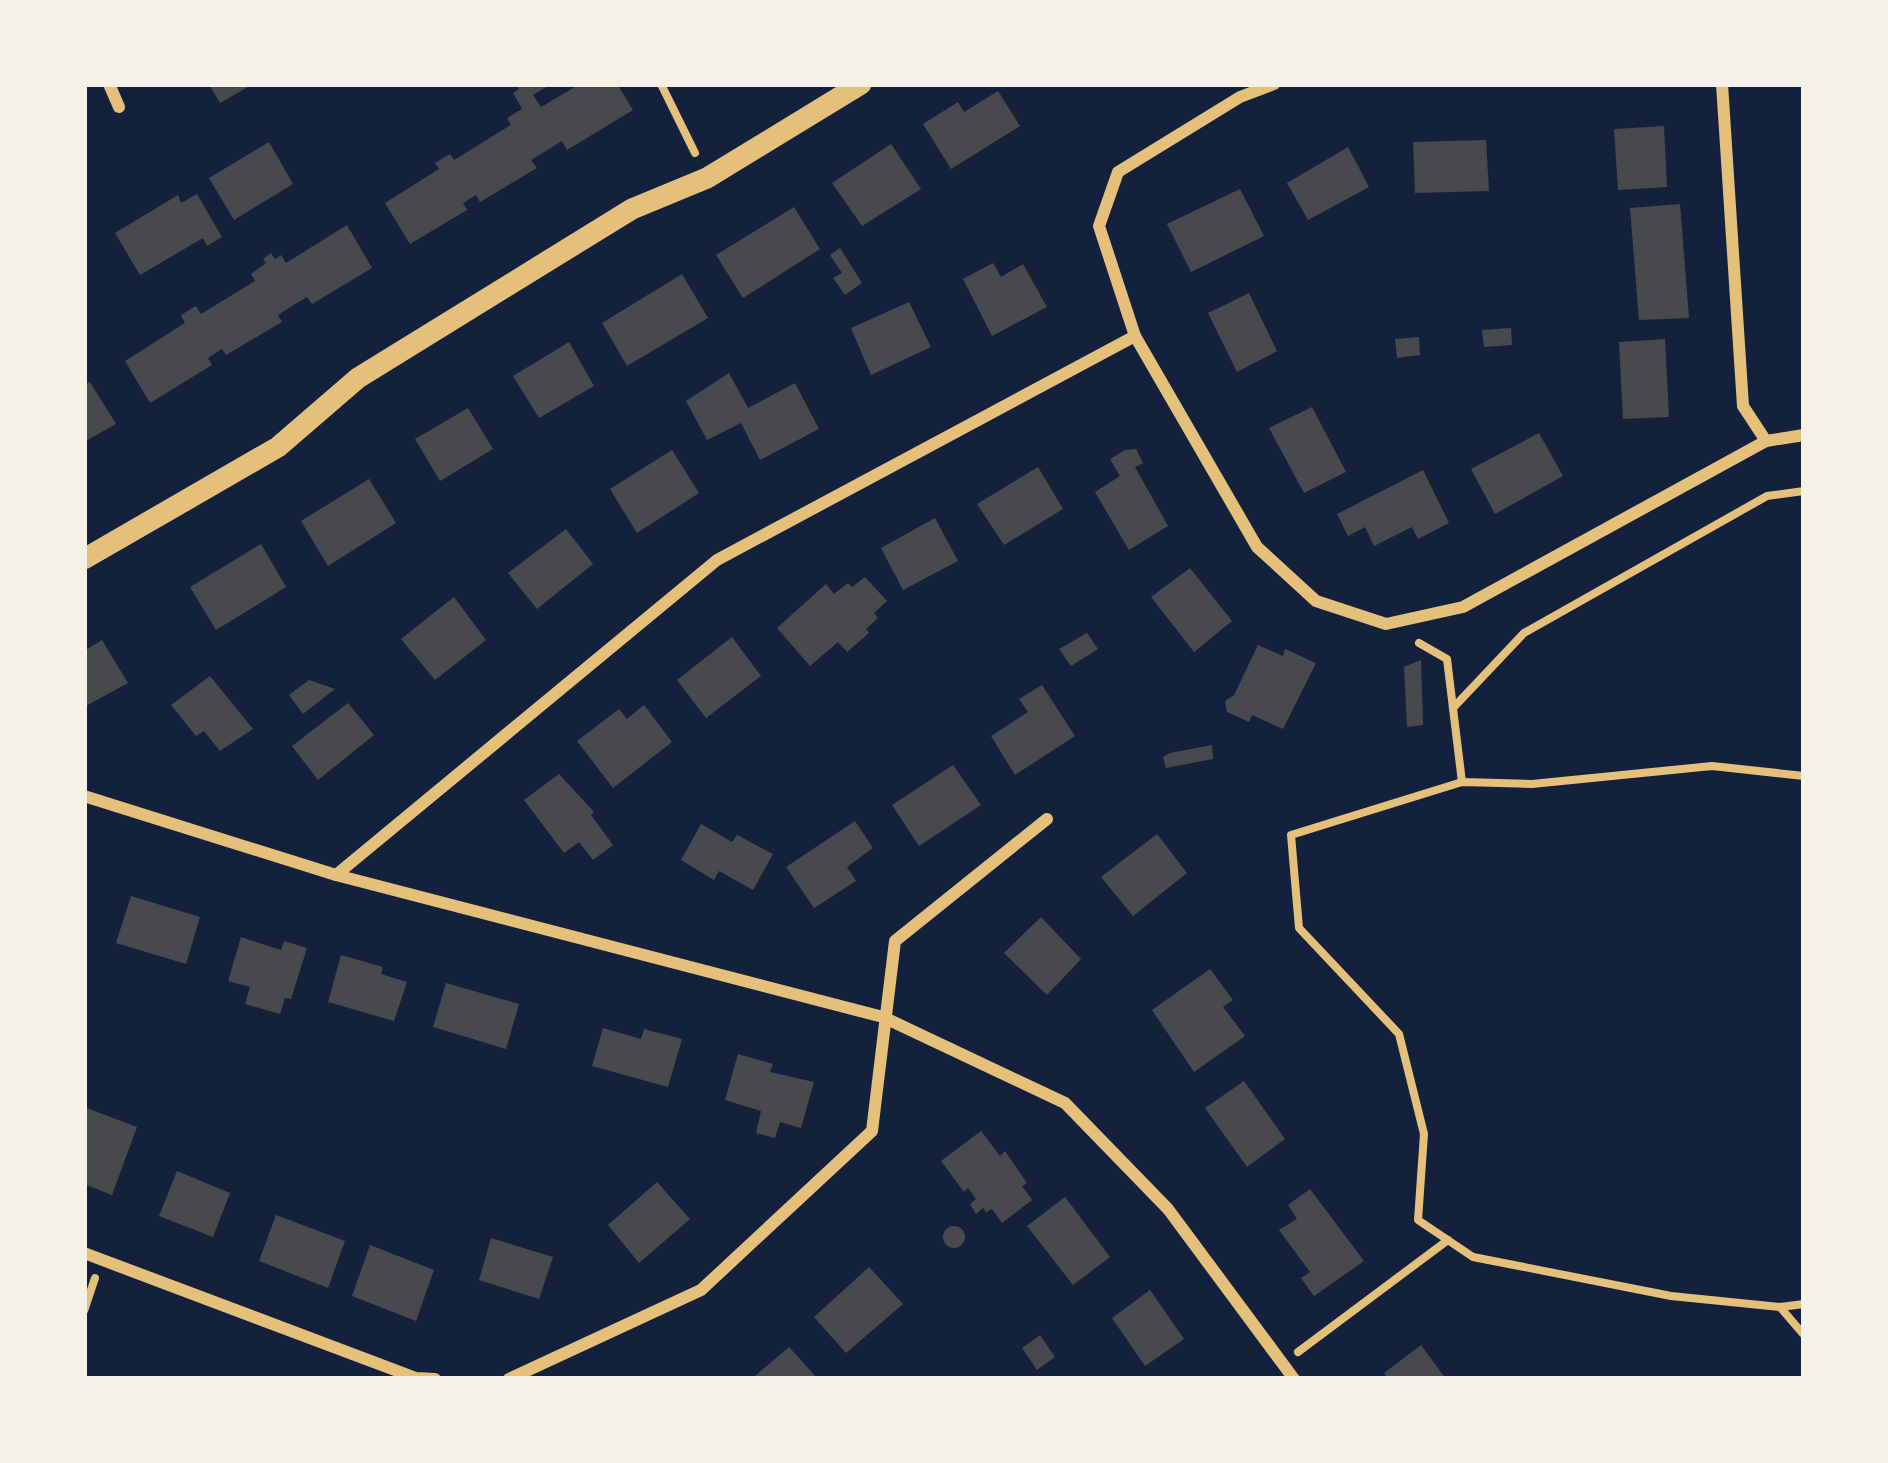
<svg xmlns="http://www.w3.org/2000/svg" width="1888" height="1463" viewBox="0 0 1888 1463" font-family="'DejaVu Sans',sans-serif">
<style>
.building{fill:#48494c}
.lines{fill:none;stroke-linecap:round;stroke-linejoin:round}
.path{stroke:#e5c07b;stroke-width:8}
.minor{stroke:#e5c07b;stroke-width:12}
.tertiary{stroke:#e5c07b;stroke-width:21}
</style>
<rect width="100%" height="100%" fill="#14213d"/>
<g class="building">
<path d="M209 84H253L220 103Z"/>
<path d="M516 84H551L533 95 541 107 580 84H617L633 110 567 150 562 141 531 160 537 168 480 202 476 195 463 203 467 210 410 244 385 203 439 169 435 163 450 154 454 160 511 125 507 118 522 109 513 93 519 89Z"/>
<path d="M998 91 1020 126 951 169 923 124 958 102 964 112Z"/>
<path d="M1664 126 1667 187 1618 190 1614 129Z"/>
<path d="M1486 140 1489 191 1415 193 1413 142Z"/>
<path d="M269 142 293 184 234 220 209 178Z"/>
<path d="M891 144 921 189 862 226 832 183Z"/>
<path d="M1348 147 1369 187 1308 220 1287 183Z"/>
<path d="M1240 189 1264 236 1191 272 1167 224Z"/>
<path d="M197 194 222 237 207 246 203 238 140 275 115 233 178 195 181 203Z"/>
<path d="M1680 204 1689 318 1639 320 1630 208Z"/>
<path d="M794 207 820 249 743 298 716 255Z"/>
<path d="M347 225 372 268 312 304 307 297 292 306 278 315 282 322 226 355 222 349 208 358 212 365 150 403 125 361 185 323 181 315 196 306 201 314 255 281 251 274 266 263 263 259 271 253 275 259 281 255 286 263Z"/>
<path d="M840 248 862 283 845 295 833 278 842 273 830 255Z"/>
<path d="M993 263 1001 277 1023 264 1047 307 992 336 963 279Z"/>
<path d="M682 274 708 318 627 366 602 323Z"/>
<path d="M1249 293 1277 351 1237 372 1208 313Z"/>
<path d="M909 302 931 347 871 375 851 328Z"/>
<path d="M1511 328 1512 345 1484 347 1482 330Z"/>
<path d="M1419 337 1420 355 1397 358 1395 339Z"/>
<path d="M1665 339 1669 417 1623 419 1619 342Z"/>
<path d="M569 342 594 386 539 418 513 376Z"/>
<path d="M729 373 748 408 795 383 819 429 760 460 741 423 707 440 686 401Z"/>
<path d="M90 382 116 424 84 442V385Z"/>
<path d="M1312 407 1346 472 1304 493 1269 428Z"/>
<path d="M468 408 493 449 440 481 415 439Z"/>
<path d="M1539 433 1563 476 1495 514 1471 469Z"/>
<path d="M1136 449 1143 463 1135 467 1168 526 1129 550 1095 492 1120 476 1110 459 1125 450Z"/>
<path d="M672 450 699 493 637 533 610 489Z"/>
<path d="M1038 467 1063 509 1004 545 977 504Z"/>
<path d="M1423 470 1449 523 1418 539 1412 527 1374 546 1365 527 1348 536 1337 514Z"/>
<path d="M369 479 396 523 328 566 301 521Z"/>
<path d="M935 518 958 561 903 590 881 548Z"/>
<path d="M566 529 593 564 537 609 508 573Z"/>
<path d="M261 544 286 587 216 630 190 587Z"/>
<path d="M1190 568 1232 621 1194 652 1151 597Z"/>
<path d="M865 577 887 601 874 613 878 618 866 629 869 633 847 652 838 642 810 666 777 628 826 584 834 594 848 583 852 587Z"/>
<path d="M454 597 486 640 435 680 401 639Z"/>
<path d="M1087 633 1098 649 1071 666 1059 649Z"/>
<path d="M732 637 761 676 706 718 677 680Z"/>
<path d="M102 640 128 683 84 707V651Z"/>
<path d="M1258 645 1283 656 1285 649 1316 663 1283 729 1252 715 1249 722 1227 712 1225 701 1234 695Z"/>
<path d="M1421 660 1423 725 1407 727 1404 667Z"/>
<path d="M210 676 253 729 220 751 204 731 196 736 171 705Z"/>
<path d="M309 680 335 689 303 714 289 695Z"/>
<path d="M1042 685 1075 736 1015 775 991 736 1028 712 1019 699Z"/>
<path d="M348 703 374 735 318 780 292 746Z"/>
<path d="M644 705 672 742 613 788 577 741 619 709 627 719Z"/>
<path d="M1212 745 1213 759 1166 768 1163 757 1170 753Z"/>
<path d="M953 765 981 805 919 846 892 805Z"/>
<path d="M559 774 594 812 591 815 613 845 593 860 579 842 564 853 524 800Z"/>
<path d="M855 821 873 848 847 867 856 881 814 908 786 867Z"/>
<path d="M701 824 732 842 737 835 773 854 753 890 719 871 714 880 681 860Z"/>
<path d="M1157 834 1187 873 1133 916 1101 877Z"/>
<path d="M131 896 200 917 186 964 116 943Z"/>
<path d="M1041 917 1081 959 1047 995 1004 953Z"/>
<path d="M241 937 281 950 284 941 307 948 291 999 285 998 280 1014 245 1004 250 987 228 981Z"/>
<path d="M341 955 383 967 381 974 407 982 394 1021 328 1002Z"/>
<path d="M1210 969 1233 1000 1223 1007 1245 1036 1194 1072 1152 1010Z"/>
<path d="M446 983 519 1004 506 1049 433 1027Z"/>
<path d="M603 1028 641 1039 644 1029 682 1039 668 1087 592 1066Z"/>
<path d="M738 1054 773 1064 770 1072 814 1082 801 1128 780 1122 775 1138 756 1133 761 1111 725 1100Z"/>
<path d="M1244 1081 1285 1139 1247 1167 1205 1108Z"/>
<path d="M84 1107 137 1127 112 1195 84 1184Z"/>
<path d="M981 1131 1000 1156 1005 1151 1027 1183 1022 1186 1032 1200 1002 1223 992 1209 986 1212 983 1208 976 1214 970 1204 976 1199 968 1188 964 1192 941 1161Z"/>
<path d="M177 1171 230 1193 213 1237 159 1216Z"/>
<path d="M657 1182 690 1219 639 1263 608 1225Z"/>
<path d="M1310 1189 1364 1261 1314 1296 1301 1278 1310 1272 1279 1230 1297 1219 1288 1205Z"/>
<path d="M1065 1197 1110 1257 1073 1285 1027 1226Z"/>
<path d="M276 1215 345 1241 328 1288 259 1261Z"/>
<circle cx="954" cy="1237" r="11"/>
<path d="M491 1238 553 1257 539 1299 479 1280Z"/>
<path d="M370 1245 434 1270 416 1321 352 1296Z"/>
<path d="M869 1267 903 1304 846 1353 814 1317Z"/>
<path d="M1150 1290 1184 1339 1145 1366 1112 1318Z"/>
<path d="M1040 1335 1055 1357 1037 1370 1022 1348Z"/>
<path d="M1421 1345 1446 1379H1388L1384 1373Z"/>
<path d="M789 1347 818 1379H758L755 1376Z"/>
</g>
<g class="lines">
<g class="path">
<path d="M661 84 695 153"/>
<path d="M1419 643 1447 659 1462 782"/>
<path d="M1453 708 1524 633 1767 496 1804 491"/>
<path d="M1804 776 1712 766 1532 784 1462 782 1291 835 1299 928 1399 1034 1424 1134 1418 1220 1473 1257 1671 1296 1780 1307 1804 1304"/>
<path d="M1780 1307 1804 1335"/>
<path d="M84 1311 95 1278"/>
<path d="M1298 1352 1448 1240"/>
</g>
<g class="minor">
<path d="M109 84 119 107"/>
<path d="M1722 84 1743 406 1766 441"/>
<path d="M1135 336 1099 226 1118 172 1240 97 1274 84"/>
<path d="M84 796 336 875 883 1017 1065 1103 1168 1209 1294 1379"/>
<path d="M336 875 717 560 1135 336 1257 547 1316 601 1386 624 1463 607 1766 441 1804 435"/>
<path d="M84 1253 416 1378 435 1379"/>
<path d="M509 1379 701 1290 872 1131 895 941 1047 819"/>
</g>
<path class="tertiary" d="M84 559 278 447 358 378 632 209 707 178 861 84"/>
</g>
<rect width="1888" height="1463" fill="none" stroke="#f6f1e7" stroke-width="174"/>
</svg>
